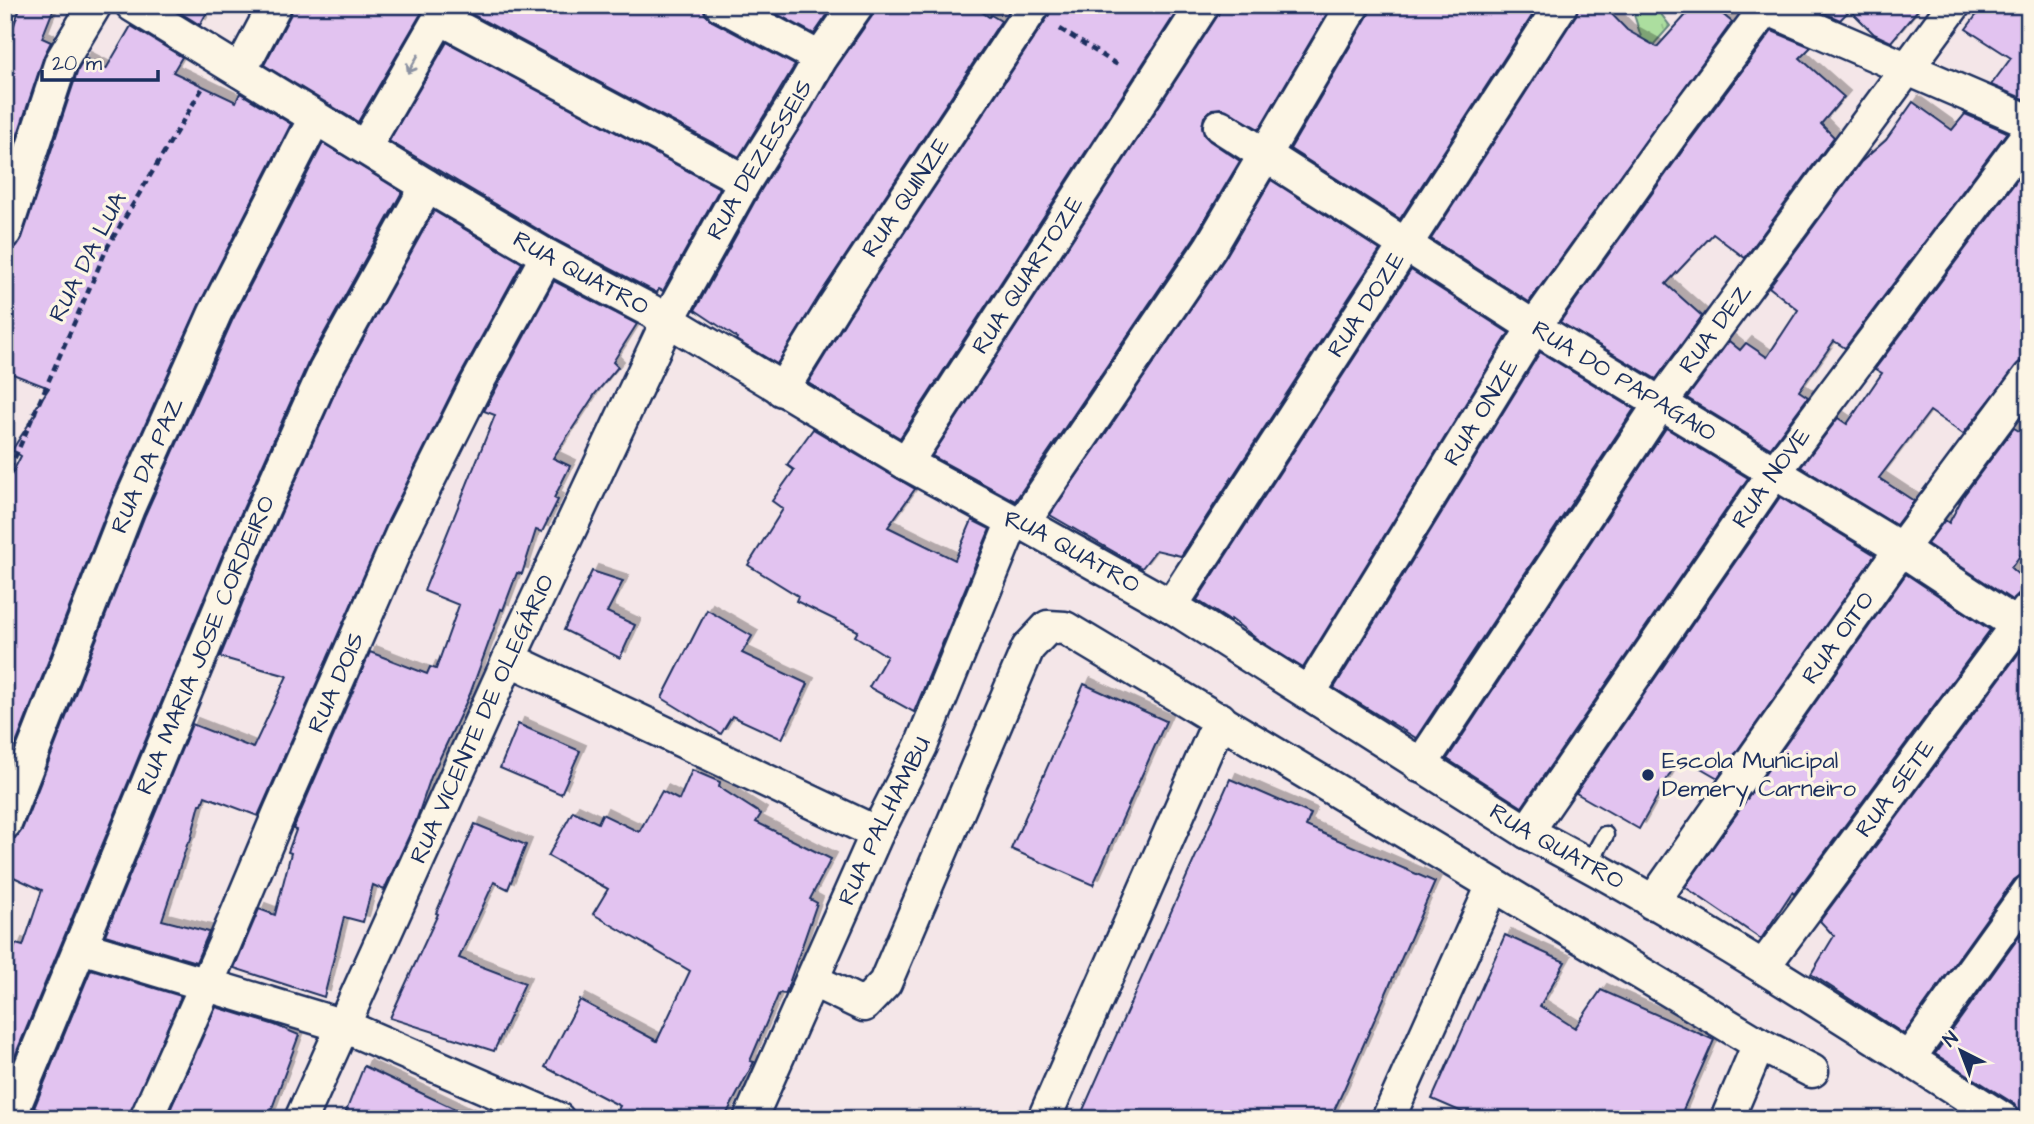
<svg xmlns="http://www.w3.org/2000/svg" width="2034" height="1124" viewBox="0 0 2034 1124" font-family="'Architects Daughter',sans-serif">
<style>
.grass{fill:url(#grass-tufts);stroke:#64867e;stroke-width:2}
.building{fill:#e2c3f0;stroke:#1b2f5e;stroke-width:2;filter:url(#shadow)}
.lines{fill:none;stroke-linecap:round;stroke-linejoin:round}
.lane-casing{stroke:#1b2f5e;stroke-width:21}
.street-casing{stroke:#1b2f5e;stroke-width:37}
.path{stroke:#1b2f5e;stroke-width:4.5;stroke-dasharray:7 5;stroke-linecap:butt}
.lane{stroke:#fcf5e5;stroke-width:16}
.street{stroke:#fcf5e5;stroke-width:32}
.oneway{stroke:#8c92a2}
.poi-dot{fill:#1b2f5e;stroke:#fcf5e5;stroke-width:2.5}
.labels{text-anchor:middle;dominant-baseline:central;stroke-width:7;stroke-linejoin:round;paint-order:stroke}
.street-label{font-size:24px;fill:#1b2f5e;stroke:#fcf5e5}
.poi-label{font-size:24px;fill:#1b2f5e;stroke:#fcf5e5;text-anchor:start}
</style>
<defs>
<pattern id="grass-tufts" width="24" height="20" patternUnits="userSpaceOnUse" patternTransform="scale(1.75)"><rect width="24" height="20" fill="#acde9f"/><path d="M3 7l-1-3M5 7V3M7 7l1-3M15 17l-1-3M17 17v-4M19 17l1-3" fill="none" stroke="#93bf8b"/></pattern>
<filter id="shadow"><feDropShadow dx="6" dy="-6" stdDeviation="0" flood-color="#0004"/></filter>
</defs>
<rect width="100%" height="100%" fill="#f4e6e8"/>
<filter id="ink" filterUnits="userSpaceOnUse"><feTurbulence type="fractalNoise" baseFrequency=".0143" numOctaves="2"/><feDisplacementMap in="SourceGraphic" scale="14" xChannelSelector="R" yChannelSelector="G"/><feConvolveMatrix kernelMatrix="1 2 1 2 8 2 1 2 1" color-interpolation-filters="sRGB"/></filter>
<g filter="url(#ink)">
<path class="grass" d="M1631 5H1654L1670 26 1653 45 1630 85 1671 135 1653 153 1610 114 1642 40Z"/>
<g class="building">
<path d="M21 5H55L42 38 51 42 44 56 5 173V21L14 25Z"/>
<path d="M168 5H211L200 25Z"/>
<path d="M293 5H426L358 122 264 65 291 14Z"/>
<path d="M465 5H703L705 14 712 21 795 65 739 157 464 10Z"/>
<path d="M760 5H834L814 34Z"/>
<path d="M875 5H972L989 17 991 15 1001 21 819 296 777 364 736 340 737 338 695 310 761 190 836 68 872 16Z"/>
<path d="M1052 5H1181L900 438 808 383 849 316 1049 15Z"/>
<path d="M1221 5H1332L1259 129 1222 108 1212 109 1204 117 1202 126 1204 135 1210 141 1240 161 1194 238 1015 501 932 456 1218 15Z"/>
<path d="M1371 5H1539L1400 219 1290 149 1369 14Z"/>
<path d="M1579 5H1603L1627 30 1657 47 1695 5H1711L1732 22 1529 302 1431 239 1576 15Z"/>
<path d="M1806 5H1922L1891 42 1874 34 1850 10 1840 20Z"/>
<path d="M1984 5H2029V101L1991 85 2011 58 1966 29Z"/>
<path d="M131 26 182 57 173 72 236 102 240 93 291 124 199 305 111 501 5 772V487L21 456 12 450 36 413 33 412 49 388 5 371V250L17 246 22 238 78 70 85 58 106 69Z"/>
<path d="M1772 31 1811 47 1800 58 1844 97 1821 124 1834 137 1745 258 1713 234 1666 284 1702 316 1656 379 1560 322 1686 146Z"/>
<path d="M447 42 720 188 663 291 659 289 657 293 556 240 389 141Z"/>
<path d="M1913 102 1952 130 1965 114 2007 132 1845 348 1834 341 1799 391 1808 397 1770 448 1687 398 1729 341 1740 350 1746 343 1767 357 1798 310 1769 287 1861 162 1886 140Z"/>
<path d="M323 143 402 192 308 363 221 558 5 1080V968L16 944 23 946 42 890 5 873V841L16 838 22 830 145 515 232 321Z"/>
<path d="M2029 164V350L1963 434 1930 411 1879 478 1914 501 1896 525 1801 467 1838 418 1847 424 1882 373 1875 369Z"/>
<path d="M1271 180 1380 250 1181 556 1156 550 1142 568 1050 515 1225 258Z"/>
<path d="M434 211 522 263 459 378 388 521 258 816 205 796 202 804H200L190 842H188L162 920 209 932 196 962 105 935 192 724 253 748 287 676 220 657 255 572 341 379Z"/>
<path d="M1411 270 1509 333 1303 668 1257 639 1231 619 1230 621 1197 600Z"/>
<path d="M554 281 637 324 613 362 618 367 595 394 553 458 570 466 554 498 558 500 542 532 536 530 522 574 517 573 503 610 501 609 470 694 431 777 416 821 384 890 373 885 363 922 344 917 324 997 234 968 259 909 275 915 291 853 288 852 296 830 293 829 370 652 427 674 430 667 436 669 459 605 424 591 495 415 484 411Z"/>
<path d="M1540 352 1634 409 1416 738 1334 688Z"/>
<path d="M1666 428 1748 478 1522 807 1447 759Z"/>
<path d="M2014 428 2029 437V543L2011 568 2029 584 2012 600 1927 544 1945 520 1949 523 1964 495Z"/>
<path d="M813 429 915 489 888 527 955 560 972 520 990 529 914 712 869 687 887 656 855 636 858 631 796 601 798 596 748 565 783 509 772 501 794 470 787 465Z"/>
<path d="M1780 497 1875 555 1718 778 1680 756 1639 829 1576 793Z"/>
<path d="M592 571 623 581 607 612 635 625 620 658 564 630Z"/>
<path d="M1906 574 1990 630 1794 894 1792 892 1761 939 1685 887Z"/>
<path d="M707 610 752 636 742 653 808 684 782 739 732 716 721 734 662 698Z"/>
<path d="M2022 649 2029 651V873L2021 875 2014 880 1904 1034 1811 974 1834 936 1820 921Z"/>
<path d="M1084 684 1166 721 1093 885 1011 849Z"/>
<path d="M518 724 580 751 561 794 500 768Z"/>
<path d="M692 770 720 782 719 787 761 814 756 822 831 859 810 899 817 903 786 992 785 994 779 993 750 1061 754 1062 724 1119H613L620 1106 545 1067 580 1000 657 1041 690 971 593 914 608 889 548 856 573 811 598 823 602 814 639 832 662 791 679 800Z"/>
<path d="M1230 779 1311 814 1306 826 1435 882 1344 1089 1330 1119H1079Z"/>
<path d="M475 824 526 845 508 889 494 882 459 958 525 983 494 1051 390 1018 438 914 436 913Z"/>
<path d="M2029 923V1098L2020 1112 2013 1103 1935 1054Z"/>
<path d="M1505 935 1565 962 1540 1006 1575 1028 1601 990 1714 1040 1679 1119H1478L1432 1099Z"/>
<path d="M91 969 181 996 128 1119H65L34 1108Z"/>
<path d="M216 1007 275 1025 299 1035 268 1119H166Z"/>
<path d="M364 1066 476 1119H343Z"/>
</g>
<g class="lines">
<defs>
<path id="lane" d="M1589 864 1605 835"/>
<g id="street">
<path id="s1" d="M132 5 427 186 547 256 668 320 906 463 1013 521 1023 523 1171 606 1527 832C1691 917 1847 1020 2003 1119"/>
<path d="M721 5 820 58"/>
<path d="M1766 8 2029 121"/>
<path d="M440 18 745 181"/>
<path d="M240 71 275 5"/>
<path id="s2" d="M1220 126 1534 327 1901 549 2029 633"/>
<path d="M365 147 447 5"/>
<path d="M5 232 61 62 95 5"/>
<path id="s3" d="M782 390 834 306 1034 5"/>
<path id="s4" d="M906 463 1203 5"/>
<path d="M1023 523 1210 248 1353 5"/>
<path id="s5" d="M1171 606 1561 5"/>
<path d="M509 659 877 833"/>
<path id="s6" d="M1309 693 1534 327 1671 135 1768 5"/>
<path id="s7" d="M1420 766 1660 404 1954 5"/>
<path id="s8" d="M5 823 128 508 215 313 315 118"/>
<path id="s9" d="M1527 832 1774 473 2029 133"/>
<path id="s10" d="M1652 903 1901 549 2029 377"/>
<path d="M81 947 344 1026 558 1119"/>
<path id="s11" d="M1763 967 2028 610"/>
<path d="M812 980 864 1005 885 983 1028 648 1048 627 1065 628 1759 1044 1812 1071"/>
<path d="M1909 1058 2029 891"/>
<path id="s12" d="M9 1119 238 565 325 371 427 186"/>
<path id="s13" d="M146 1119 224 945 279 814 404 529 475 387 547 256"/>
<path id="s14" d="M301 1119 509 659 668 320 745 181 797 99 820 58 857 5"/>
<path id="s15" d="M750 1119 877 833 921 746 1013 521"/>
<path d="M1044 1119 1220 719"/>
<path d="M1388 1119 1493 885"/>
<path d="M1727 1119 1759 1044"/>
</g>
</defs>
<use href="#lane" class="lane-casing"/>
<use href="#street" class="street-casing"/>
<g class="path">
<path d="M1060 29 1121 67"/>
<path d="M5 480 108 246 202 89"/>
</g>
<use href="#lane" class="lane"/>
<use href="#street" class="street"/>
</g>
<defs><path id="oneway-shaft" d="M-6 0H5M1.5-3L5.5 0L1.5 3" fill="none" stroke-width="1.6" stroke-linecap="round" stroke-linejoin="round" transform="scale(1.75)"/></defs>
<use class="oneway" href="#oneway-shaft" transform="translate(413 64) rotate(120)"/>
</g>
<circle class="poi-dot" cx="1648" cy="775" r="7"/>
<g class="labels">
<g class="street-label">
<text stroke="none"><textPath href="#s14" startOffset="1064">RUA DEZESSEIS</textPath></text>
<text stroke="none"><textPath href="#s3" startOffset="229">RUA QUINZE</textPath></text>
<text transform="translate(88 257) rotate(-63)">RUA DA LUA</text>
<text stroke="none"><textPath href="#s1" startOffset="523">RUA QUATRO</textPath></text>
<text stroke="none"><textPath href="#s4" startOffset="224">RUA QUARTOZE</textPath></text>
<text stroke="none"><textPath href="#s5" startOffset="359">RUA DOZE</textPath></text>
<text stroke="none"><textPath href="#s7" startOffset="528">RUA DEZ</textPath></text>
<text stroke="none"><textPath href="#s2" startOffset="478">RUA DO PAPAGAIO</textPath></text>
<text stroke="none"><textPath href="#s6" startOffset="329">RUA ONZE</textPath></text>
<text stroke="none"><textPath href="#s8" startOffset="385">RUA DA PAZ</textPath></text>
<text stroke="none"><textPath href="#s9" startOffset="430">RUA NOVE</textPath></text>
<text stroke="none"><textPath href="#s1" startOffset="1088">RUA QUATRO</textPath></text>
<text stroke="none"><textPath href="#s10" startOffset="324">RUA OITO</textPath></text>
<text stroke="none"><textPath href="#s12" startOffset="513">RUA MARIA JOSE CORDEIRO</textPath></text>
<text stroke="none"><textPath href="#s13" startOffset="476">RUA DOIS</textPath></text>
<text stroke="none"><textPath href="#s14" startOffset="439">RUA VICENTE DE OLEGÁRIO</textPath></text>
<text stroke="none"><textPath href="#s11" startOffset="222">RUA SETE</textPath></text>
<text stroke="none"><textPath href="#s15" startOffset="327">RUA PALHAMBU</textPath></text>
<text stroke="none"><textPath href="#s1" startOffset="1656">RUA QUATRO</textPath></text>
</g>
<g class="poi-label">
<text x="1662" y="761">Escola Municipal<tspan x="1662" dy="28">Demery Carneiro</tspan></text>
</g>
</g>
<rect width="2034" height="1124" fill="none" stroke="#fcf5e5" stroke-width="28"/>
<rect x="14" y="14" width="2006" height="1096" fill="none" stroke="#1b2f5e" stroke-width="2.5" filter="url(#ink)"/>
<g transform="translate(1961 1051) rotate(318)" stroke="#fcf5e5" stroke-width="5" paint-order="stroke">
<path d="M0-5L12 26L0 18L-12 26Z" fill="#1b2f5e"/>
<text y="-10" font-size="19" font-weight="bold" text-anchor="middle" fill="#1b2f5e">N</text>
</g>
<path d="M42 70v10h116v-10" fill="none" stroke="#1b2f5e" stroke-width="3.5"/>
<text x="52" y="70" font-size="21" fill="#1b2f5e" stroke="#fcf5e5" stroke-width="5" paint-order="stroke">20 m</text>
</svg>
